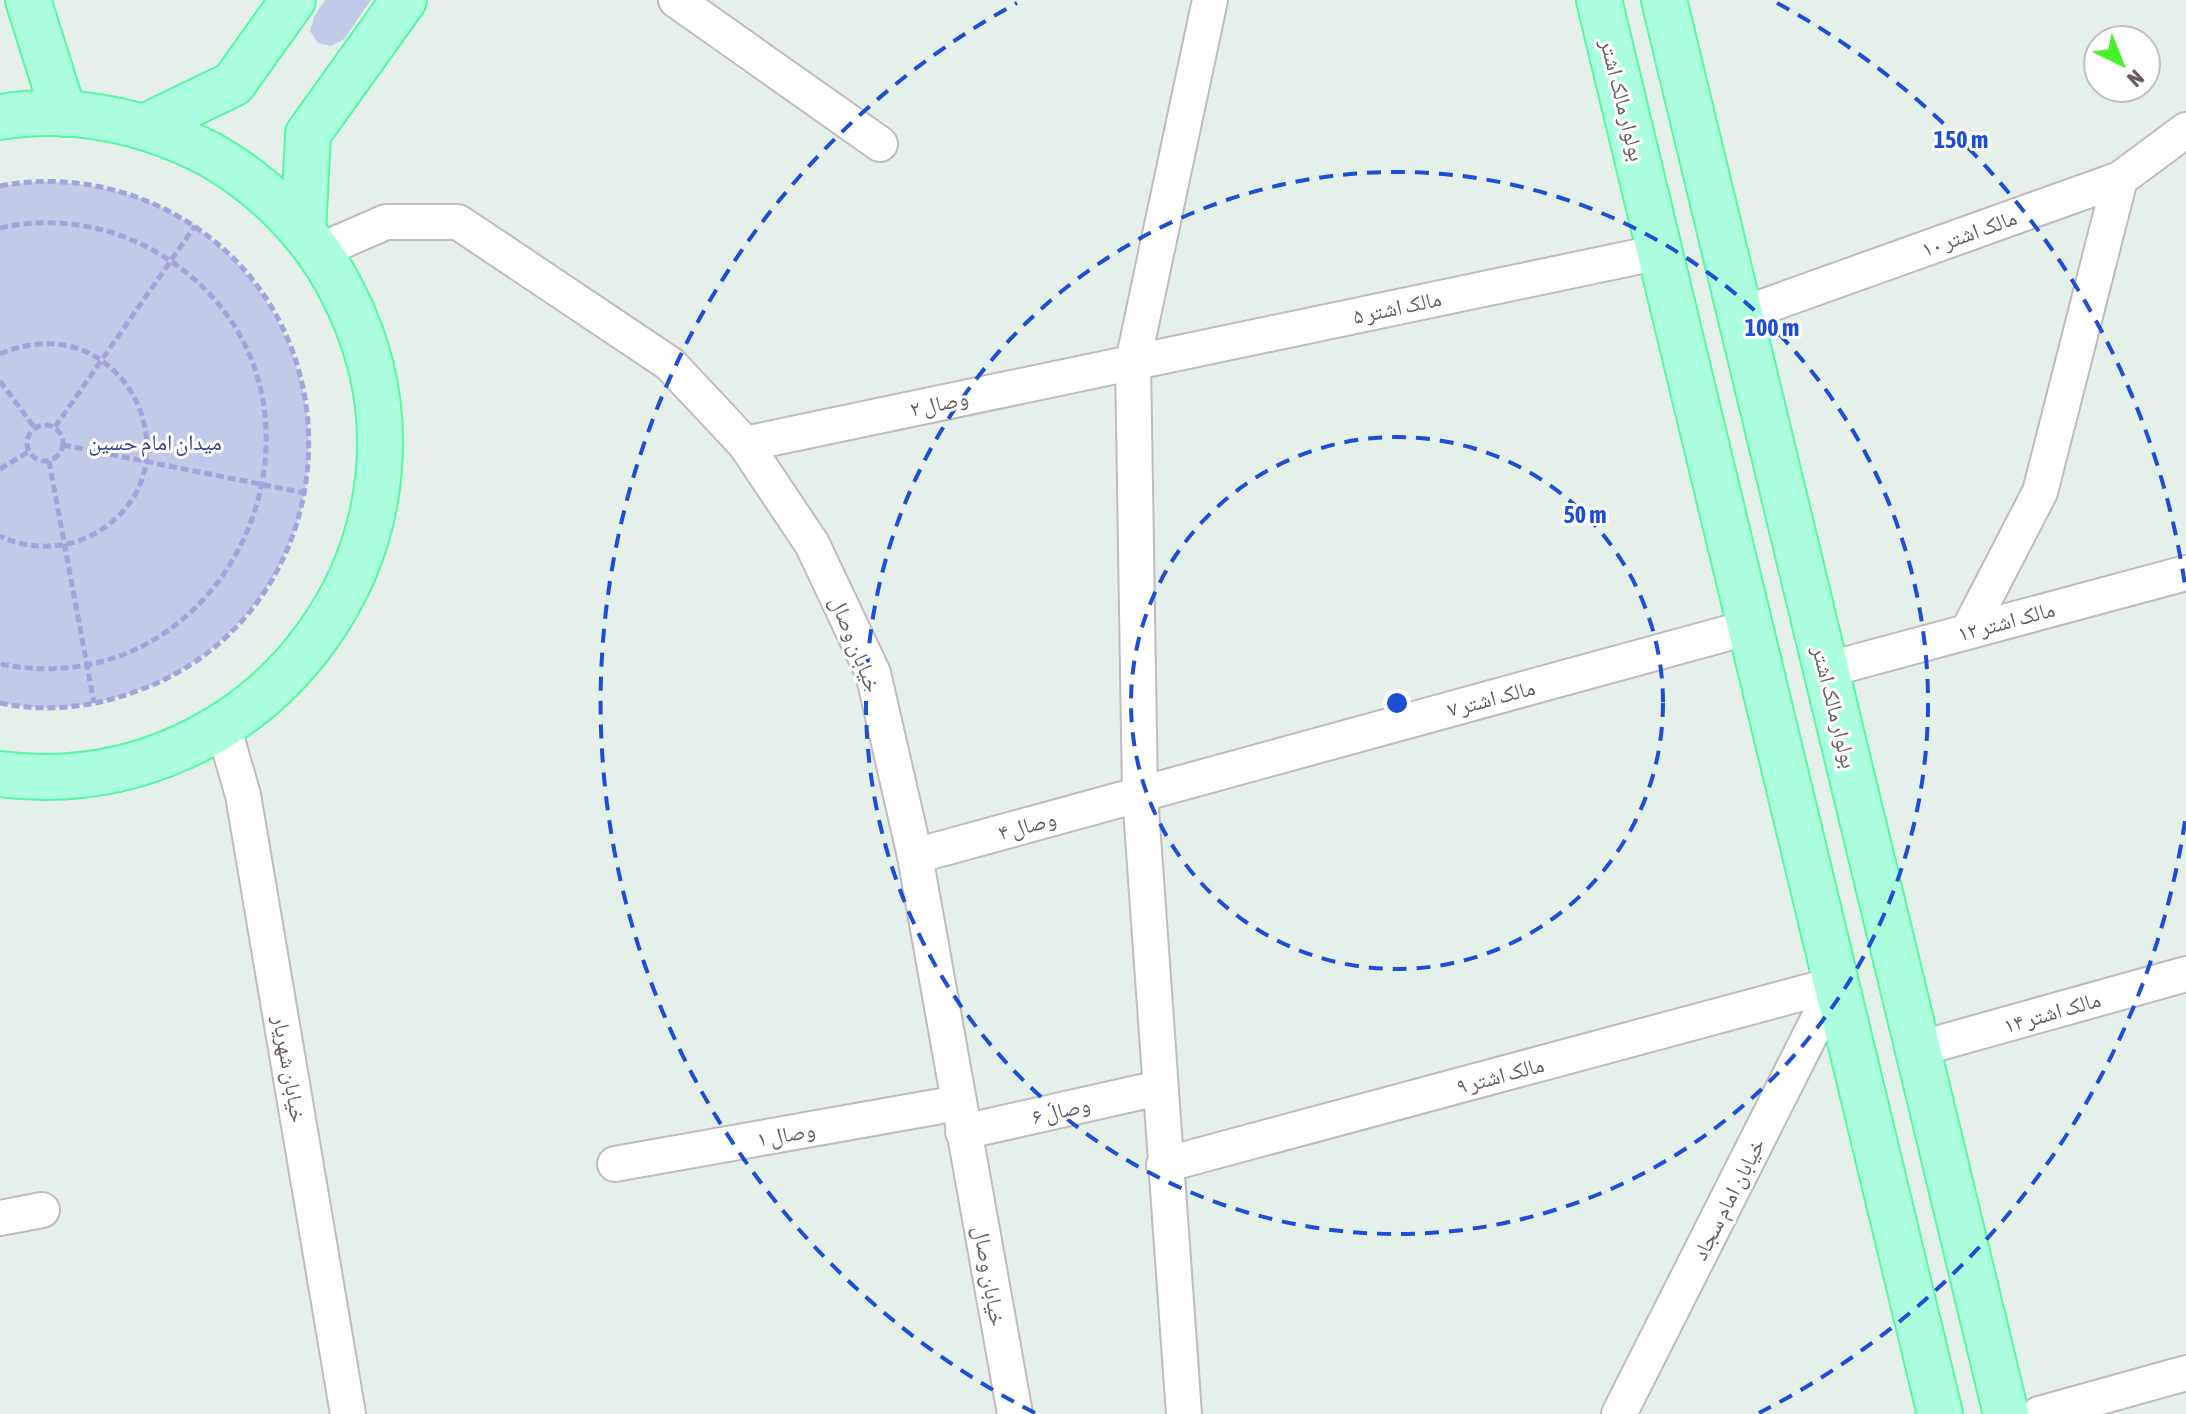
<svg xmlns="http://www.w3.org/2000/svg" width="2186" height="1414" viewBox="0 0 2186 1414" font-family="'Asap Condensed','Noto Naskh Arabic',sans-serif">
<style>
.green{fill:#c1cae8}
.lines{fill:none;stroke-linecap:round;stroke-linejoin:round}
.minor-casing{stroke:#c2babf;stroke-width:38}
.major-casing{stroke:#56f8a5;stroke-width:48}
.path{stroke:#a5a3db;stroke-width:5;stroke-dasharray:8 4;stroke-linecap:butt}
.minor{stroke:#fff;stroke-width:34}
.major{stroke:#abffde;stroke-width:44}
.ring{fill:none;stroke:#1d4ed8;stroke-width:4;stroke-dasharray:14 10}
.labels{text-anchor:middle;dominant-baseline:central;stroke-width:6;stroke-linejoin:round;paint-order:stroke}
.street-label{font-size:22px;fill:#665d63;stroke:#fff}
.park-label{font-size:22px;fill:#33448f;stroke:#fff}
.centre{fill:#1d4ed8;stroke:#fff;stroke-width:4}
.ring-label{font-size:24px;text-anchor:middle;font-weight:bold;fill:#1d4ed8;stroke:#fff;stroke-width:6;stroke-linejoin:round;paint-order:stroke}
</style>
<rect width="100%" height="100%" fill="#e5f0eb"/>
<g class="green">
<path d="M325 0H371L344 39 331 46 318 43 310 31 314 17Z"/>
<path d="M41 181C74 183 105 186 137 197 284 250 353 427 279 566 252 618 208 660 154 684 106 705 51 714 0 703V186Z"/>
</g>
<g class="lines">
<defs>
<g id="minor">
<path d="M676 0 880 144"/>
<path d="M319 251 386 222H458L670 364 745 444 812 544 873 673 915 856 1015 1414"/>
<path d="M1740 315 2120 179 2186 130"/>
<path d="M745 444 1660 252"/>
<path d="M1968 631 2040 492 2120 179"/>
<path d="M1826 670 2186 573"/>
<path d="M223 726 243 795 348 1414"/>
<path d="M915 856 1750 627"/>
<path d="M1918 1049 2186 974"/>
<path d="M963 1132 1159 1088"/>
<path d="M615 1164 958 1103"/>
<path d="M1164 1165 1836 984"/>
<path d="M0 1218 42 1210"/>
<path d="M1184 1414 1140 795 1133 362 1210 0"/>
<path d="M1619 1414 1836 984"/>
<path d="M2039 1414 2186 1373"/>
</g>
<g id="major">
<path d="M28 0 64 114"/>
<path d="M1599 0 1940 1414"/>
<path d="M1664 0 2006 1414"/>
<path d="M0 117C72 105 147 121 211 155 267 187 314 235 343 293 466 533 265 808 0 774"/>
<path d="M144 127 233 84 293 0"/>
<path d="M303 232 308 134 404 0"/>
</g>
</defs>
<use href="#minor" class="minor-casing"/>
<use href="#major" class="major-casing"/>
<g class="path">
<path d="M0 186C61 174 127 186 181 218 370 329 344 617 137 691 94 707 46 713 0 703"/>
<path d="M0 228C54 216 110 225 158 253 372 380 242 712 0 664"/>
<path d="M0 354C128 299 208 479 88 537 60 550 27 549 0 536"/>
<path d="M0 381 34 427"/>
<circle cx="45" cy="443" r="18"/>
<path d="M55 427 195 226"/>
<path d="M63 445 305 493"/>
<path d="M49 461 94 703"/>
<path d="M0 469 28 452"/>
</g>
<use href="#minor" class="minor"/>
<use href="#major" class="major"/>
</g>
<g class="ring">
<circle cx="1397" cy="703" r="266"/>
<circle cx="1397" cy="703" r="531"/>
<path d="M2185 821A797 797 0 0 1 1759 1413M1035 1413A797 797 0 0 1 1017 3M1777 3A797 797 0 0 1 2185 585"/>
</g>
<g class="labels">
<g class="street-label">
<text transform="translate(1623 100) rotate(76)">بولوار مالک اشتر</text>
<text transform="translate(1969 233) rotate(-20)">مالک اشتر ۱۰</text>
<text transform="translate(1397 307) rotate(-12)">مالک اشتر ۵</text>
<text transform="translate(939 403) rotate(-12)">وصال ۲</text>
<text transform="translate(2006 621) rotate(-15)">مالک اشتر ۱۲</text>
<text transform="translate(856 644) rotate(68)">خیابان وصال</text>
<text transform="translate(1491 698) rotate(-15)">مالک اشتر ۷</text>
<text transform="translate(1835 707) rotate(76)">بولوار مالک اشتر</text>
<text transform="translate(1027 825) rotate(-15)">وصال ۴</text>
<text transform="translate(2052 1012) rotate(-16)">مالک اشتر ۱۴</text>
<text transform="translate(290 1069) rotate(80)">خیابان شهریار</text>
<text transform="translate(1500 1075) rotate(-15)">مالک اشتر ۹</text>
<text transform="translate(1061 1110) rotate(-13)">وصال ۶</text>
<text transform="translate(786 1134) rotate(-10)">وصال ۱</text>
<text transform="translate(1728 1199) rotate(-63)">خیابان امام سجاد</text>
<text transform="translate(990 1276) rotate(80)">خیابان وصال</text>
</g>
<g class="park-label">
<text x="155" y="442">میدان امام حسین</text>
</g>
</g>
<circle cx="1397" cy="703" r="12" class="centre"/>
<g class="ring-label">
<text x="1961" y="148">150 m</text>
<text x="1772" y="336">100 m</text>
<text x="1585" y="523">50 m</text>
</g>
<g transform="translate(2122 64) rotate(137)"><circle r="38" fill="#ffffff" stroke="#c2bec1" stroke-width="2"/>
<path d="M0-6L14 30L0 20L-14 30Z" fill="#48f12a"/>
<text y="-12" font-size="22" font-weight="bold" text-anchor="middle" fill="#665d63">N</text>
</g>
</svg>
